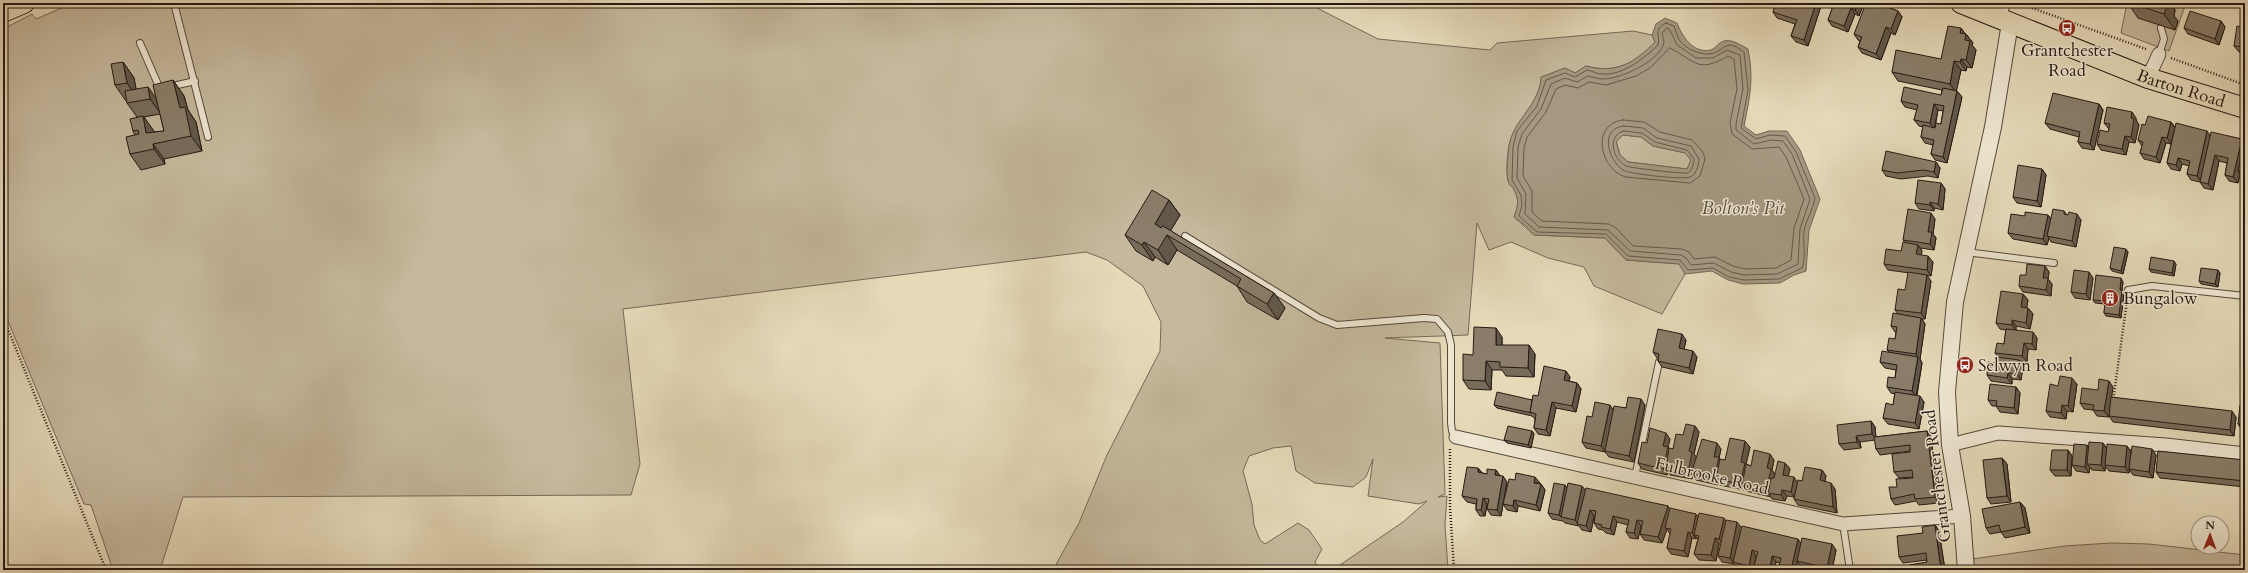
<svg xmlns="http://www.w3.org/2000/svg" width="2248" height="573" viewBox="0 0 2248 573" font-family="Cardo,serif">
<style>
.green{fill:#c5b89c;stroke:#766858}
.water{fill:#a49880;stroke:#726554;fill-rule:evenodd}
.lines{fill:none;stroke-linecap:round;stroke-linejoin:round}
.shore{stroke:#66584a;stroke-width:1}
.service-casing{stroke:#56493c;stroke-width:8}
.minor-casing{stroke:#56493c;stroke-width:15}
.tertiary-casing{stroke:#56493c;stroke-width:18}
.primary-casing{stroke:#271913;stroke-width:22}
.path{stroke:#271913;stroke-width:2.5;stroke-dasharray:1 2;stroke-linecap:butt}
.service{stroke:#eee6d1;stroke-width:6}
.minor{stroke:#eee6d1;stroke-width:13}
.tertiary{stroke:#eee6d1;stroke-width:16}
.primary{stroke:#e5d9b8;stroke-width:20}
.wall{fill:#776c5a;stroke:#271913;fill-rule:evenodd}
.shaded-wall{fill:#61584a;stroke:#271913}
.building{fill:#8a7d69;stroke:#271913}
.labels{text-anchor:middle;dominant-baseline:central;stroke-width:3;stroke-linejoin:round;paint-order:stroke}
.poi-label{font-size:17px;fill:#271913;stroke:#eee6d1;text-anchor:start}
.street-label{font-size:17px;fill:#271913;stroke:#eee6d1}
.water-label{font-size:18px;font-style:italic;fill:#594c3f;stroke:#eee6d1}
</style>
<rect width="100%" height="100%" fill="#e5d9b8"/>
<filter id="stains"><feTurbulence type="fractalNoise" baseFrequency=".005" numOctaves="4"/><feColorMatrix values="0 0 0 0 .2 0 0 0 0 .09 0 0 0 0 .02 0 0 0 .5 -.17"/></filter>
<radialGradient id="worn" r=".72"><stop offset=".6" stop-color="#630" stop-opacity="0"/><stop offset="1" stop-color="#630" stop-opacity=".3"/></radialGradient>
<g class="green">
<path d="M73 3H1312L1319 9 1378 39 1490 50 1497 43 1633 31 1652 35 1656 42C1634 63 1617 74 1586 66L1575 73 1565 68 1542 77C1540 105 1513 120 1509 146 1507 156 1506 171 1508 180 1508 183 1511 186 1513 188 1520 199 1518 206 1514 217L1534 235 1605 238 1626 260 1680 264 1685 274 1662 314 1594 286 1584 267 1548 258 1511 242 1489 250 1477 223 1468 335 1385 338 1440 343 1445 494 1438 497 1447 496 1445 525 1448 570H1329L1340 565 1403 522 1427 501 1419 504 1368 496 1373 459 1366 477 1353 487 1315 483 1296 471 1291 446 1273 448 1249 456 1243 471 1252 504 1254 525 1260 540 1265 544 1298 523 1309 530 1322 549 1315 562 1320 570H1053L1079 523 1107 455 1160 351 1161 322 1143 286 1107 260 1086 252 623 309 640 464 631 495 183 497 160 570H113L91 505 84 504 3 309V29L32 14 36 19Z"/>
<path d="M2127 3H2186L2169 51 2121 33Z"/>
<path d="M1623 135 1641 137 1653 146 1686 153 1691 160 1687 169 1628 162 1620 155 1616 141Z"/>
<path d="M2111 543 2149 544 2245 555V570H1973L1972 559 2065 546Z"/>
</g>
<path class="water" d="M1665 18 1677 23C1682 36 1693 54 1711 50 1716 48 1719 42 1724 41 1733 39 1740 45 1748 49 1754 78 1750 97 1744 126L1756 135 1769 131H1787L1800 150 1820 199 1809 230 1806 271 1794 275 1780 283 1743 284 1728 280 1712 271 1685 274 1679 264 1626 260 1605 238 1534 235 1526 226 1514 217C1518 206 1520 199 1513 188 1511 186 1508 183 1508 180 1506 171 1508 156 1509 146 1513 120 1540 105 1541 77L1565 68 1575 73 1586 66C1617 74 1634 63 1655 42L1652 35 1656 24ZM1623 135 1641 137 1653 146 1685 153 1691 160 1687 169 1628 162 1620 155 1616 142Z"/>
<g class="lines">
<g class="shore">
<path d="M1666 23 1674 26C1676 31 1677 37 1680 41 1686 49 1703 57 1714 53 1729 46 1727 40 1744 52L1748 90 1741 128 1756 139 1770 135 1785 136 1796 152 1815 198C1813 210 1806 220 1804 231 1803 242 1806 260 1802 268L1779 279 1744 280 1729 277 1713 268 1688 270 1680 260 1628 256 1606 234 1537 232 1519 216 1522 205 1521 195 1512 180 1513 147 1517 131 1537 106 1546 80 1565 73 1575 77 1587 70C1592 71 1597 74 1602 74 1622 76 1645 58 1658 45 1661 35 1652 30 1666 23Z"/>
<path d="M1667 28 1670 30 1677 45 1696 58H1713L1727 50 1740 55 1743 89 1736 124V130L1754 144 1771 140 1783 141 1792 154 1810 199 1800 229 1798 264 1777 274 1744 275 1731 272 1714 263 1691 265 1686 258 1681 255 1630 251 1608 230 1539 227 1525 214 1526 194 1517 178 1518 147 1522 134 1541 109 1551 84 1565 78 1577 82 1588 76C1593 77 1598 79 1603 79 1621 79 1656 62 1663 46 1665 41 1663 38 1662 34Z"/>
<path d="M1670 48C1696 61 1697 74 1728 56L1734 59 1737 89 1730 123 1732 134 1752 149 1779 147 1786 157 1804 199 1794 228 1791 260 1776 268 1745 269 1733 266 1715 257 1694 259 1689 252 1682 249 1633 246 1616 228 1609 224 1542 221 1532 212V191L1523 176 1524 148 1527 137 1546 112 1556 89 1565 85 1578 88 1589 82 1606 85 1636 76 1650 68Z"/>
<path d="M1623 120 1644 122 1660 132 1692 140 1703 152 1705 159 1700 176 1690 183 1626 177C1600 170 1590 124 1623 120Z"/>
<path d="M1624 126 1643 128 1657 138 1691 146 1699 159C1699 165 1696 175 1690 177 1683 180 1629 174 1623 170 1608 160 1599 128 1624 126Z"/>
<path d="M1624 131 1642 133 1655 142 1687 150 1694 159C1694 163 1692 171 1688 173 1683 174 1631 168 1626 166 1613 160 1606 135 1624 131Z"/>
</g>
<defs>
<g id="service">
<path d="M174 3 208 137"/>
<path d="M140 43 160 89 195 81"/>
<path d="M2159 54 2164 39 2161 28"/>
<path d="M1185 236 1319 318 1337 325 1424 318 1437 319 1448 332 1451 345V423L1452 431 1456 437"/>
<path d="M1966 252 2054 263"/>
<path d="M2128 290 2152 286 2245 296"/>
<path d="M1635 477 1659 362"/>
<path d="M1843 524 1850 570"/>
</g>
<g id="minor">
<path d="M2000 19 2003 3"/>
<path d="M2148 78 2159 54"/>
<path d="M1456 437 1843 524 1962 516"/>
<path d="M1950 445 1998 433 2166 445 2245 454"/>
</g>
<path id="tertiary" d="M1966 570 1962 516 1950 445 1947 392 1955 302 1993 127 2010 23"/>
<g id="primary">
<path id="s1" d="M1961 3 2148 78 2245 108"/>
<path d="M3 12 24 3"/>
</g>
</defs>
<use href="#service" class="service-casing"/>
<use href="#minor" class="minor-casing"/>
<use href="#tertiary" class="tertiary-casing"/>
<use href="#primary" class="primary-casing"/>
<g class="path">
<path d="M2018 3 2146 49"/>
<path d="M2171 58 2245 85"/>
<path d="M3 317 106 570"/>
<path d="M2113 401 2127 301"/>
<path d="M1450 449V507L1454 570"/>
</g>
<use href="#service" class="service"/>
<use href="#minor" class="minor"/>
<use href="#tertiary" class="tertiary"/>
<use href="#primary" class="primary"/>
</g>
<g class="wall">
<path d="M1776 3H1822L1808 46 1796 42 1791 36 1795 24 1777 18 1773 12Z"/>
<path d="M1833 3H1864L1859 16 1855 14 1848 32 1832 26 1828 20 1834 4Z"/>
<path d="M1879 3V4L1898 11 1902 17 1895 35 1891 33 1881 60 1862 53 1858 47 1860 41 1858 40 1854 34Z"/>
<path d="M2128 3H2171L2175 10 2174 16 2178 21 2175 30 2138 18Z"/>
<path d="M2245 4V53L2239 52 2234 46 2241 27Z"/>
<path d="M2221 21 2225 27 2219 45 2188 34 2184 28Z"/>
<path d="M1961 28 1965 34H1966L1973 43 1972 45 1976 50 1972 68 1967 67 1966 71 1961 70 1956 91H1957L1962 97 1947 163 1935 160 1931 154 1933 145 1925 143 1921 137 1923 127 1919 126 1914 120 1917 110 1905 107 1901 101 1941 95 1942 90 1898 81 1892 72 1941 59ZM1938 110 1943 111 1941 124 1935 128Z"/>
<path d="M123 62 134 78 136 89 157 100 173 80 184 96 188 110 196 122 202 151 164 159 165 164 141 170 130 154 135 135 133 131 137 117 127 103V100L126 101 115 85ZM160 114 164 131 154 132 144 117Z"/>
<path d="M2099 104 2103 110 2094 150 2082 148 2078 142 2079 137 2050 129 2045 123Z"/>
<path d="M2136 118V120L2139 125 2135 143 2129 142 2126 155 2101 150 2097 144 2108 132 2109 129 2104 123Z"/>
<path d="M2171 122 2175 127 2210 135 2242 139 2244 142 2245 138V178L2242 177 2240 174 2238 183 2229 181 2225 175 2227 163 2219 161 2213 190 2204 188 2200 182 2191 180 2187 174 2189 166 2182 164 2180 171 2171 169 2167 163 2171 144 2166 143 2160 163 2144 159 2140 153 2142 146 2138 140 2145 125Z"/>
<path d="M1936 162 1940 168 1938 178 1928 176 1901 179 1886 176 1882 170Z"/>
<path d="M2042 169 2046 175 2041 207 2017 203 2013 197Z"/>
<path d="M1941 183 1945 189 1943 210 1934 208V211L1919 209 1915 203Z"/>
<path d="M1169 200 1180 215 1170 231 1274 293 1285 308 1278 320 1247 302 1237 286 1177 250 1168 265 1155 257 1153 261 1136 251 1125 235Z"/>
<path d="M2064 211 2067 215 2081 220 2076 247 2051 242 2049 238 2047 245 2013 239 2008 233 2048 215 2051 219Z"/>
<path d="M1935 219 1933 234 1936 238 1934 250 1920 248 1922 251 1921 255 1933 262 1931 276 1888 270 1884 264 1901 251 1905 243 1903 240Z"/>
<path d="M2128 252 2123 274 2112 271 2110 268Z"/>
<path d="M2176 264 2174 276 2151 272 2149 269Z"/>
<path d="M2045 266 2049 272 2048 279 2052 284 2051 296 2023 292 2019 286 2026 275Z"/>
<path d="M2220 273 2218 287 2201 284 2199 281Z"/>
<path d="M2093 278 2090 300 2075 298 2071 292Z"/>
<path d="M1931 281 1925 319H1922L1925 324 1920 359 1922 363 1917 396 1924 402 1919 429 1888 424 1883 418 1893 405 1895 394 1891 393 1887 387 1895 378 1896 370 1885 368 1880 362 1889 352 1887 350 1895 339 1896 332H1895L1891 326 1898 314 1895 310 1905 290Z"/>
<path d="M2123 282 2122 290 2124 293 2121 318 2106 316 2104 313 2105 304 2095 303 2093 300Z"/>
<path d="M2023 294 2028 300 2026 308H2028L2033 314 2030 329 2016 326V330L2037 338 2036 350 2028 349 2027 362 2020 361 2023 366 2021 380 2012 379V384L1991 381 1987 375 1996 363 1998 357 1995 353 2004 344 2006 330 2000 329 1996 323Z"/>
<path d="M1502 337V345L1535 354 1534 377 1506 376 1502 370H1492L1491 390 1469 389 1463 380 1473 355Z"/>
<path d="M1686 340 1684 349 1697 357 1693 374 1662 367 1658 361V359L1657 358 1653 352Z"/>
<path d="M1570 377 1569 381 1577 383 1581 389 1576 412 1556 408 1550 436 1538 434 1534 428 1535 419 1532 416 1497 408 1494 405 1532 400Z"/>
<path d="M2077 384 2073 412 2067 411 2066 419 2050 417 2046 411 2058 386Z"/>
<path d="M2016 387 2020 393 2018 414 2000 412 1996 406H1992L1988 400Z"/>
<path d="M2113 387 2111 397 2236 417 2234 436 2113 422 2109 416V417L2097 416 2093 410 2084 409 2080 403Z"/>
<path d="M1645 405 1634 462 1609 457 1605 452 1586 448 1582 442 1592 417 1613 409Z"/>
<path d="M2245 405V430H2242L2238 424Z"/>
<path d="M1871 421 1875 427 1876 437 1927 431 1931 437 1939 503 1919 505 1916 501 1895 505 1891 499 1897 487 1913 478V477L1899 478 1894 472 1910 452V451L1880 455 1876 449 1875 440 1860 442 1861 448 1844 450 1839 444Z"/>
<path d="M1695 426 1699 432 1694 454 1696 458 1721 449 1719 458 1720 460H1725L1750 447 1746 464 1751 466 1774 460 1772 470 1775 474 1785 463 1790 469 1788 476 1797 482 1802 481 1822 470 1826 476 1825 481 1835 489 1837 513 1798 505 1794 499V497L1787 496 1785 501 1772 499 1771 497 1746 491 1745 489 1744 490 1720 485 1719 483 1718 485 1696 480 1693 476 1692 479 1670 475 1668 471 1667 475 1642 469 1638 463 1647 443 1670 439 1668 447 1669 450 1673 449 1683 435Z"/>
<path d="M1532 431 1534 434 1531 448 1507 443 1504 440Z"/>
<path d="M2103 443 2107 449 2127 446 2131 452 2156 455 2153 478 2133 475 2129 469V473L2109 471 2105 466V471L2092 470 2090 467 2089 473 2076 471 2072 465 2089 448Z"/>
<path d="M2068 450 2072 456 2071 476H2055L2050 470Z"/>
<path d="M2002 458 2007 464 2011 502 1991 504 1987 498Z"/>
<path d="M2245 460V487L2160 478 2156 472Z"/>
<path d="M1478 468 1482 473 1487 474 1496 470 1500 476 1507 482 1503 503 1515 480 1541 484 1545 490 1540 511 1518 506 1517 512 1507 510 1503 504 1501 516 1491 515 1487 509 1488 504H1487L1485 516H1480L1476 510V504L1467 502 1462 496Z"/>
<path d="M1567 487 1585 490 1668 506 1669 509 1696 514 1698 517 1726 521 1741 528 1801 543 1836 550 1832 570H1814L1801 567 1798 562 1796 570H1781L1779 567 1780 563 1776 562 1774 570H1754V569L1753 570H1745L1737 568 1734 564 1722 562 1718 556 1721 544H1719L1716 561 1699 560 1694 554 1698 539 1697 538 1696 539 1692 538 1688 557 1671 554 1667 548 1670 534 1667 529 1662 543 1644 540 1640 534 1642 526H1641L1638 539 1630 538 1626 532 1628 525 1617 522 1614 535 1606 533 1603 530 1598 529 1594 523 1595 516H1594L1591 532 1582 530 1579 526 1565 523 1563 521 1552 519 1548 513Z"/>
<path d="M2020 502 2025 508 2030 533 2005 538 2001 532 1990 534 1986 528Z"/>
<path d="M1935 525 1939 531 1945 570H1910L1927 562V560L1903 563 1899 557 1923 533Z"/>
</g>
<g class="shaded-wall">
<path d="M1816 3H1822L1808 46 1804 40Z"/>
<path d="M1857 3H1864L1859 16 1855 10Z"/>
<path d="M2162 3H2171L2175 10 2174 16 2178 21 2175 30 2164 14 2162 4Z"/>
<path d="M1851 8 1855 14 1848 32 1844 26Z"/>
<path d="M1898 11 1902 17 1895 35 1891 29Z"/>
<path d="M2221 21 2225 27 2219 45 2215 39Z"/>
<path d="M1886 27 1891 33 1881 60 1876 54Z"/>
<path d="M1961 28 1966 35V34L1973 43 1972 45 1976 50 1972 68 1966 60 1960 33Z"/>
<path d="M1961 59 1967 67 1966 71 1960 62Z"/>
<path d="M1954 61 1961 70 1956 93 1950 84Z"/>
<path d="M123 62 134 78 138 99 127 83Z"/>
<path d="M173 80 184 96 188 110 196 122 202 151 191 136 180 108Z"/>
<path d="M148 87 159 102 161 114 150 99Z"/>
<path d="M1957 91 1962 97 1947 163 1943 157Z"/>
<path d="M1934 104 1938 110 1934 129 1930 123Z"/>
<path d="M2099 104 2103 110 2094 150 2090 144Z"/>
<path d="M2132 112 2136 118V120L2139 125 2135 143 2131 137V118Z"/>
<path d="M143 116 154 131 156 143 146 133Z"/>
<path d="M2171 122 2175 128 2171 144 2167 138Z"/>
<path d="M2207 131 2211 137 2201 182 2197 176Z"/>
<path d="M2125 136 2129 142 2126 155 2122 149Z"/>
<path d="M2162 137 2166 143 2160 163 2156 157Z"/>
<path d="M2242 139 2245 143 2238 171 2240 174 2238 183 2233 177Z"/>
<path d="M153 144 164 159 165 164 154 149Z"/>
<path d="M2215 155 2219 161 2213 190 2208 184Z"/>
<path d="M2178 158 2182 164 2180 171 2176 165Z"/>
<path d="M1936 162 1940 168 1938 178 1934 172Z"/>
<path d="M2042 169 2046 175 2041 207 2037 201Z"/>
<path d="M1941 183 1945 189 1943 210 1938 204Z"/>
<path d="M1169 200 1180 215 1168 235H1167L1177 250 1168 265 1158 250 1155 224Z"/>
<path d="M1930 202 1934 208V211L1930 205Z"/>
<path d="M1931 213 1935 219 1933 234 1936 238 1934 250 1930 244 1928 232Z"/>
<path d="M2077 214 2081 220 2076 247 2072 241Z"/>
<path d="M2048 215 2052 221 2047 236 2049 238 2047 245 2043 239Z"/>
<path d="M1144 242 1155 257 1153 261 1142 245Z"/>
<path d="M1918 245 1922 251 1920 260 1916 254Z"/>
<path d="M2126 249 2128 252 2123 274 2121 271Z"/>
<path d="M1928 256 1933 262 1931 276 1927 270Z"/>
<path d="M2174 261 2176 264 2174 276 2172 273Z"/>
<path d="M2045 266 2049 272 2048 279 2052 284 2051 296 2046 290 2043 278Z"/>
<path d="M2218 270 2220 273 2218 287 2215 284Z"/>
<path d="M2089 272 2093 278 2090 300 2086 294Z"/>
<path d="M1927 275 1931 281 1925 319 1921 313Z"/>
<path d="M2121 278 2123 282 2122 290 2124 293 2121 318 2119 315 2120 290Z"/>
<path d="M1274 293 1285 308 1278 320 1267 304Z"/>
<path d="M2023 294 2028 300 2026 313 2021 307Z"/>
<path d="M2028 308 2033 314 2030 329 2026 323Z"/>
<path d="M1921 318 1925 324 1920 359 1922 363 1916 397 1912 391 1918 358 1916 354Z"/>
<path d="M2012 320 2016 326V331L2012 325Z"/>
<path d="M1496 328 1502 337V353L1496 345Z"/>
<path d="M2033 332 2037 338 2036 350 2032 344Z"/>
<path d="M1682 334 1686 340 1683 354 1679 348Z"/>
<path d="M2024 343 2028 349 2027 362 2022 356Z"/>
<path d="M1529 345 1535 354 1534 377 1528 368Z"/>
<path d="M1693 351 1697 357 1693 374 1689 368Z"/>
<path d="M2019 360 2023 366 2021 380 2017 374Z"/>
<path d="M1486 361 1492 370 1491 390 1485 381Z"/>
<path d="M1566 371 1570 377 1568 386 1564 380Z"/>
<path d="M2008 373 2012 379V384L2007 378Z"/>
<path d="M2072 378 2077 384 2073 412 2068 406Z"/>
<path d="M2109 381 2113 387 2109 417 2104 411Z"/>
<path d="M1577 383 1581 389 1576 412 1572 406Z"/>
<path d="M2016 387 2020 393 2018 414 2014 408Z"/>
<path d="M1920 396 1924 402 1919 429 1915 423Z"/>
<path d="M1641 399 1645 405 1634 462 1629 456Z"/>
<path d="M1552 402 1556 408 1550 436 1546 430Z"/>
<path d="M1610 405 1614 411 1605 451V452L1601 446Z"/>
<path d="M2062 405 2067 411 2066 419 2061 413Z"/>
<path d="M2232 411 2236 417 2234 436 2230 430Z"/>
<path d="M1871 421 1875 427 1876 440 1872 434Z"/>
<path d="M1695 426 1699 432 1694 454 1697 458 1691 474 1693 476 1692 479 1688 473 1689 451Z"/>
<path d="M1532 431 1534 434 1531 448 1528 445Z"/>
<path d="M1927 431 1931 437 1939 503 1935 497Z"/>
<path d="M1666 433 1670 439 1668 447 1672 453 1666 469 1668 471 1667 475 1663 469V446Z"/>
<path d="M1856 436 1860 442 1861 448 1857 442Z"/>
<path d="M1745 441 1750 447 1746 464 1749 469 1742 485 1745 489 1744 490 1740 484 1741 462Z"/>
<path d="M1717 443 1721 449 1719 458 1723 463 1716 479 1719 483 1718 485 1714 479V457Z"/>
<path d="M2103 443 2107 449 2105 471 2101 465Z"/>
<path d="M2087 445 2091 451 2087 464 2090 467 2089 473 2085 467Z"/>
<path d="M2127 446 2131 452 2129 473 2125 467Z"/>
<path d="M2152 449 2156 455 2153 478 2149 472Z"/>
<path d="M2068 450 2072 456 2071 476 2067 470Z"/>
<path d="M1770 454 1774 460 1772 470 1775 475 1768 493 1771 497 1766 491 1767 468Z"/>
<path d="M2002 458 2007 464 2011 502 2007 496Z"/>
<path d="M1785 463 1790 469 1787 481 1783 475Z"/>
<path d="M1478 468 1483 474 1478 472Z"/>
<path d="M1496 470 1500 476 1495 475Z"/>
<path d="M1822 470 1826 476 1824 486 1820 480Z"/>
<path d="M1503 476 1507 482 1501 516 1497 510Z"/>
<path d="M1535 477 1540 483H1534Z"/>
<path d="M1794 477 1798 483 1795 498 1791 492Z"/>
<path d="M1831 483 1835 489 1837 513 1833 507Z"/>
<path d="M1541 484 1545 490 1540 511 1536 505Z"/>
<path d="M1565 485 1569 491 1561 517 1559 515Z"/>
<path d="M1582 486 1587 492 1578 524 1575 520Z"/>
<path d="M1782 490 1787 496 1785 501 1781 495Z"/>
<path d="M1483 498 1487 504 1485 516 1481 510Z"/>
<path d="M1514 500 1518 506 1517 512 1513 506Z"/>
<path d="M2020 502 2025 508 2030 533 2025 527Z"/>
<path d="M1668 506 1672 512 1665 528 1667 529 1662 543 1658 537Z"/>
<path d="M1590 510 1594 516 1591 532 1586 526Z"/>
<path d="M1696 514 1700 520 1694 535 1697 538 1696 539 1692 533Z"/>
<path d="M1613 516 1617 522 1614 535 1610 529Z"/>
<path d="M1724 518 1728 524 1724 545 1719 539Z"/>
<path d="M1637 520 1641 526 1638 539 1634 533Z"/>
<path d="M1737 522 1742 528 1733 562 1734 564 1730 558Z"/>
<path d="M1935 525 1939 531 1945 570H1941Z"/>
<path d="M1688 532 1692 538 1688 557 1684 551Z"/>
<path d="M1715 538 1719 544 1716 561 1711 555Z"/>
<path d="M1798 539 1802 545 1797 561 1798 562 1796 570H1791Z"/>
<path d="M1832 544 1836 550 1832 570H1829L1827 568Z"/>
<path d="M1752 550 1756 556 1753 570H1751L1749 566Z"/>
<path d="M1772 556 1776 562 1774 570H1772L1770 567Z"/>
<path d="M1764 565 1767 570H1761Z"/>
</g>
<g class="building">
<path d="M1776 3H1816L1804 40 1791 36 1797 20 1773 12Z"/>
<path d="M1834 3H1857L1855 10 1851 8 1844 26 1828 20Z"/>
<path d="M1866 3H1876L1898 11 1891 29 1886 27 1876 54 1858 47 1862 37 1854 34Z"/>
<path d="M2130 3H2162V4L2167 6 2164 14Z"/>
<path d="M2243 3 2245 4V47L2234 46 2237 26 2241 27Z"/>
<path d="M2190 11 2221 21 2215 39 2184 28Z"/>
<path d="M1948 26 1961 28 1960 33 1966 34 1965 40 1970 41 1966 60 1961 59 1960 62 1954 61 1950 84 1892 72 1896 50 1941 59Z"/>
<path d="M123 62 127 83 115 85 111 64Z"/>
<path d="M173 80 180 108 185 107 191 136 153 144 154 149 130 154 126 137 139 134 138 130 133 131 130 119 143 116 146 133 164 131 153 85Z"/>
<path d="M148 87 150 99 127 103 125 91Z"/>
<path d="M1904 87 1941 95 1943 88 1957 91 1943 157 1931 154 1934 140 1921 137 1923 125 1935 128 1936 123 1941 124 1944 106 1934 104 1930 123 1914 120 1918 105 1901 101Z"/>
<path d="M2053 93 2099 104 2090 144 2078 142 2080 132 2045 123Z"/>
<path d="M2107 107 2132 112 2131 118 2134 119 2131 137 2125 136 2122 149 2097 144 2100 130 2108 132 2110 124 2104 123Z"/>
<path d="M2148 116 2171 122 2167 138 2162 137 2156 157 2140 153 2143 142 2138 140 2142 124 2145 125Z"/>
<path d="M2176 123 2207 131 2197 176 2187 174 2190 161 2178 158 2176 165 2167 163Z"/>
<path d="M2211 132 2242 139 2233 177 2225 175 2228 158 2215 155 2208 184 2200 182Z"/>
<path d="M2245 138V173L2238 171Z"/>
<path d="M1886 151 1936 162 1934 172 1924 170 1897 173 1882 170Z"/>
<path d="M2018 165 2042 169 2037 201 2013 197Z"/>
<path d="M1918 180 1941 183 1938 204 1930 202V205L1915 203Z"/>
<path d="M1152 190 1169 200 1155 224 1161 228 1163 226 1274 293 1267 304 1237 286 1241 279 1167 235 1158 250 1144 242 1142 245 1125 235Z"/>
<path d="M1908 209 1931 213 1928 232H1932L1930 244 1903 240Z"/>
<path d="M2053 209 2064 211V214L2068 215 2069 212 2077 214 2072 241 2047 236Z"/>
<path d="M2025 212 2048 215 2043 239 2008 233 2011 214 2025 216Z"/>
<path d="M1903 242 1918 245 1916 254 1928 256 1927 270 1884 264 1886 249 1901 251Z"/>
<path d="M2114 247 2126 249 2121 271 2110 268Z"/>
<path d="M2151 257 2174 261 2172 273 2149 269Z"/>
<path d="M2027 264 2045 266 2043 278H2048L2046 290 2019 286 2020 275H2026Z"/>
<path d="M2201 268 2218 270 2215 284 2199 281Z"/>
<path d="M2074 270 2089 272 2086 294 2071 292Z"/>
<path d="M1908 272 1927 275 1921 313 1895 310 1898 289 1905 290Z"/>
<path d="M2096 275 2121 278 2120 290H2122L2119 315 2104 313 2105 301 2093 300Z"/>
<path d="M2001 291 2023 294 2021 307 2028 308 2026 323 2012 320V325L1996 323Z"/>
<path d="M1893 313 1921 318 1916 354 1887 350 1889 338 1895 339 1897 327 1891 326Z"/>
<path d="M1474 327 1496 328V345H1529L1528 368 1500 367V362L1486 361 1485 381 1463 380V354L1473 355Z"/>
<path d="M1658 329 1682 334 1679 348 1693 351 1689 368 1658 361 1659 354 1653 352Z"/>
<path d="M2006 329 2033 332 2032 344 2024 343 2022 356 1995 353 1997 343 2004 344Z"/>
<path d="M1882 351 1918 357 1912 391 1887 387 1888 377 1895 378 1897 365 1880 362Z"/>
<path d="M1997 357 2019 360 2017 374 2008 373 2007 378 1987 375 1988 362 1996 363Z"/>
<path d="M1544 366 1566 371 1564 380 1577 383 1572 406 1552 402 1546 430 1534 428 1536 414 1530 412 1533 395 1538 396Z"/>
<path d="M2060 376 2072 378 2068 406 2062 405 2061 413 2046 411 2050 384 2058 386Z"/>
<path d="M2099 379 2109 381 2104 411 2093 410 2094 405 2080 403 2082 388 2098 390Z"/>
<path d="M1990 384 2016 387 2014 408 1996 406 1997 401 1988 400Z"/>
<path d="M1497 392 1532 400 1530 412 1532 413 1494 405Z"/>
<path d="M1895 392 1920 396 1915 423 1883 418 1886 403 1893 405Z"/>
<path d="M1628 397 1641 399 1629 456 1605 451 1614 406 1626 408Z"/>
<path d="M2111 397 2232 411 2230 430 2109 416Z"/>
<path d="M1595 402 1610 405 1601 446 1582 442 1587 416 1592 417Z"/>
<path d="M2240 405H2245V425L2238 424Z"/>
<path d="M1871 421 1872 434 1856 436 1857 442 1839 444 1837 425Z"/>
<path d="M1686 424 1695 426 1689 451 1692 452 1688 473 1666 469 1669 448 1673 449 1676 434 1683 435Z"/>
<path d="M1508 426 1532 431 1528 445 1504 440Z"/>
<path d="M1650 428 1666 433 1663 446 1668 447 1663 469 1638 463 1642 442 1647 443Z"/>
<path d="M1927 431 1935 497 1915 499 1914 494 1891 499 1889 487H1897L1896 479 1913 478 1912 470 1894 472 1892 454 1910 452V445L1876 449 1874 437Z"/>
<path d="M1730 438 1745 441 1741 462 1745 463 1740 484 1716 479 1720 459 1725 460Z"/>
<path d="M1702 439 1717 443 1714 457H1719L1714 479 1691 474Z"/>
<path d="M2089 442 2103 443 2101 465 2087 464Z"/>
<path d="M2074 444 2087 445 2085 467 2072 465Z"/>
<path d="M2107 444 2127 446 2125 467 2105 465Z"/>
<path d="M2132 446 2152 449 2149 472 2129 469Z"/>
<path d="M1754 450 1770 454 1767 468 1771 469 1766 491 1742 485 1746 464 1751 466Z"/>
<path d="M2052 450H2068L2067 470H2050Z"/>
<path d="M2158 451 2245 460V481L2156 472Z"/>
<path d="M2002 458 2007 496 1987 498 1983 460Z"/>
<path d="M1778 461 1785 463 1783 475 1794 477 1791 492 1782 490 1781 495 1768 493 1771 478H1774Z"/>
<path d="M1467 467 1478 468V472L1487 474V469L1496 470 1495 475 1503 476 1497 510 1487 509 1489 499 1483 498 1481 510H1476L1477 499 1462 496Z"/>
<path d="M1805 467 1822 470 1820 480 1831 483 1833 507 1794 499 1798 480 1802 481Z"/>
<path d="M1516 473 1535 477 1534 483 1541 484 1536 505 1514 500 1513 506 1503 504 1509 479 1515 480Z"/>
<path d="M1554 483 1565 485 1559 515 1548 513Z"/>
<path d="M1568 483 1582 486 1575 520 1561 517Z"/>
<path d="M1586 488 1668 506 1658 537 1640 534 1643 521 1637 520 1634 533 1626 532 1629 520 1613 516 1610 529 1601 527 1602 525 1594 523 1596 511 1590 510 1586 526 1577 524Z"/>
<path d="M2020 502 2025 527 2001 532 1999 525 1986 528 1982 509Z"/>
<path d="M1670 508 1696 514 1692 533 1688 532 1684 551 1667 548 1671 529 1665 528Z"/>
<path d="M1699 513 1724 518 1719 539 1715 538 1711 555 1694 554 1699 536 1694 535Z"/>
<path d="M1726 520 1737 522 1730 558 1718 556Z"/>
<path d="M1935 525 1941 570H1910L1909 565 1927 562 1926 553 1899 557 1897 536 1923 533 1922 527Z"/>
<path d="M1742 526 1798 539 1791 570 1779 567 1781 558 1772 556 1770 567 1764 565 1761 570 1753 569 1758 552 1752 550 1749 566 1733 562Z"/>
<path d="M1802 538 1832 544 1827 568 1797 561Z"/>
</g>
<defs>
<symbol id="bus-disc" viewBox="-11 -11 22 22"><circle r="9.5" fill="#8f2418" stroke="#eee6d1"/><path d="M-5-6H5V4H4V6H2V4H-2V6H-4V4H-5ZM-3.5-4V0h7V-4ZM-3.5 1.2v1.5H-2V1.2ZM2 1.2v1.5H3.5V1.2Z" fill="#fff"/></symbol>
<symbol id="building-disc" viewBox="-11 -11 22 22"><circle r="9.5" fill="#8f2418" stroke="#eee6d1"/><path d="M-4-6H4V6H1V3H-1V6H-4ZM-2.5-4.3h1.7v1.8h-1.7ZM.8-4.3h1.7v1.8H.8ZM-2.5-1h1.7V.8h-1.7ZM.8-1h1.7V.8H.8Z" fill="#fff"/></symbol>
</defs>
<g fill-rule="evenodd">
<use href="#bus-disc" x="2057" y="18" width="20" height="20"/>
<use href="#building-disc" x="2100" y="288" width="20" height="20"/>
<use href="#bus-disc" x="1955" y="355" width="20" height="20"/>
</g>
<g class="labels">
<g class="poi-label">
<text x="2067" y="50" text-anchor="middle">Grantchester<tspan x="2067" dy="20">Road</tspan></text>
<text x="2123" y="298">Bungalow</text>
<text x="1978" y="365">Selwyn Road</text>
</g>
<g class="street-label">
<text stroke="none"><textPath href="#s1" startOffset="236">Barton Road</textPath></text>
<text transform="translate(1712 476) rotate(13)">Fulbrooke Road</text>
<text transform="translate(1937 476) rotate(-97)">Grantchester Road</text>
</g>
<g class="water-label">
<text x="1743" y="208">Bolton’s Pit</text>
</g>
</g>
<rect width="2248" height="573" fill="none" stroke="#e5d9b8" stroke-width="16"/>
<rect x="4" y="4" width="2240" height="565" fill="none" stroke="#271913" stroke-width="2"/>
<rect x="8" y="8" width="2232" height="557" fill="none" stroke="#271913"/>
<g transform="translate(2210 535) rotate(1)"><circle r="19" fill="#eee6d1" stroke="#9e9485"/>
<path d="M0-3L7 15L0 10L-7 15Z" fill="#8f2418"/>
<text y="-6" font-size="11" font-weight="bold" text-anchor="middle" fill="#271913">N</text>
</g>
<rect width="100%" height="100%" filter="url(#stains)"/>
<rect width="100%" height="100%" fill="url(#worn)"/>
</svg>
